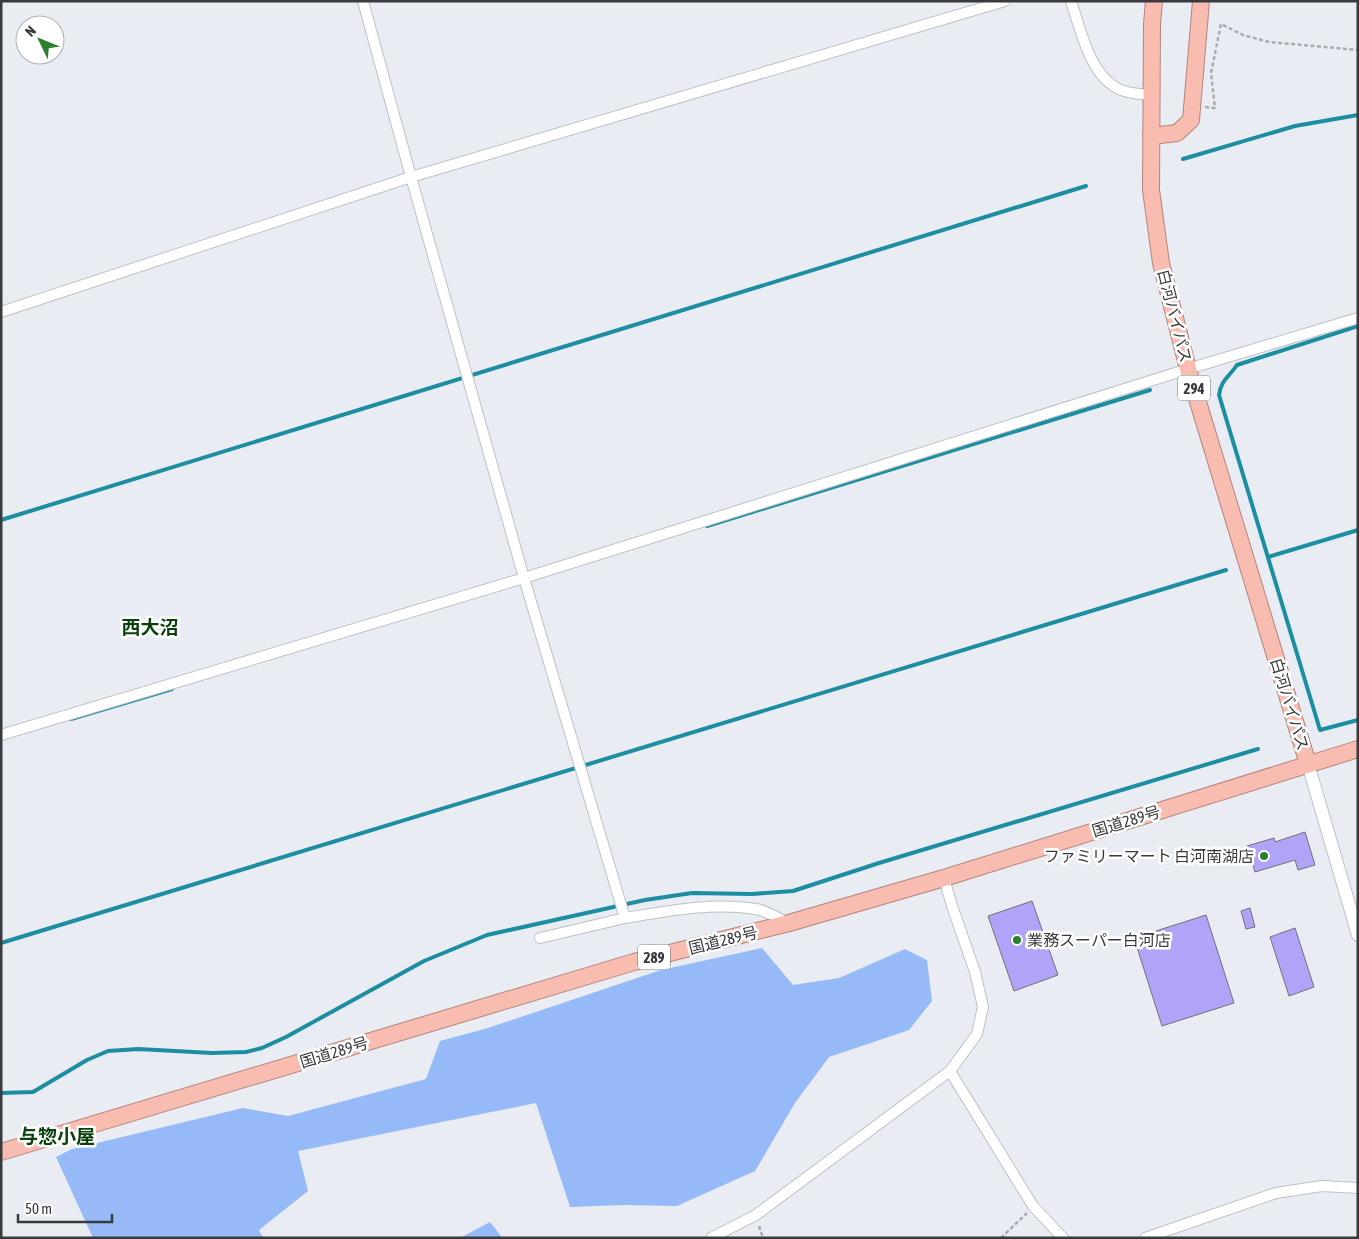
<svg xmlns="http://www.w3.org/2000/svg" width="1359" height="1239" viewBox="0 0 1359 1239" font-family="'Asap Condensed','Noto Sans JP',sans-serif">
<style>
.forest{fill:#96b9f7}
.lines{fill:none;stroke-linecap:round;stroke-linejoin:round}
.stream{stroke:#1d8ea1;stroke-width:4}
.building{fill:#b0a4f9;stroke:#727177}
.minor-casing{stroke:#bdc1c7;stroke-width:12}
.tertiary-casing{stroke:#bdc1c7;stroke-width:14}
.trunk-casing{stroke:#b4847b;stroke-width:18}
.path{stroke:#a9acb1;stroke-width:2.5;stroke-dasharray:4 2.5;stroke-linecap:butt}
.minor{stroke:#fff;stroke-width:10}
.tertiary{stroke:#fff;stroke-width:12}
.trunk{stroke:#f8bcb0;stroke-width:16}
.poi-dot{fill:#2b7f2d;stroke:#fff;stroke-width:2}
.labels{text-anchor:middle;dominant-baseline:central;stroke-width:5;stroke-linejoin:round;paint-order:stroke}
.shield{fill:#fff;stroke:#747577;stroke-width:1}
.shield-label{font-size:15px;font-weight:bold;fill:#393a3d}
.street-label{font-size:16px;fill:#393a3d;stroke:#fff}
.poi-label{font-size:16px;fill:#393a3d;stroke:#fff;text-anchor:end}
.quarter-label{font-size:19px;font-weight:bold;fill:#08410b;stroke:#fff}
</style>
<rect width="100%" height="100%" fill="#e9edf3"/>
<g class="forest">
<path d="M762 948 793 985 839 978 905 949 927 960 932 1001 909 1030 829 1057 795 1103 755 1171 677 1206 624 1205 570 1207 536 1103 298 1151 308 1191 259 1230 263 1238H93L56 1157 72 1149 243 1108 288 1116 426 1079 440 1041 488 1028 661 970Z"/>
<path d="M490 1222 501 1236 498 1238H460Z"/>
</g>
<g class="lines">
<g class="stream">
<path d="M1183 159 1295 126 1358 115"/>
<path d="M1358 326 1237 365C1229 377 1221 380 1219 395L1320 730 1358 720"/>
<path d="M1 520 1086 186"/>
<path d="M707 526 1150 390"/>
<path d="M1268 557 1358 530"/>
<path d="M71 719 172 689"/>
<path d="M1 943 1226 570"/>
<path d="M1 1093 33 1092 87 1060 108 1051 138 1049 212 1053 246 1052 262 1048 286 1037 424 961 487 935 645 900 692 893 752 894 793 891 879 863 1258 749"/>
</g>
</g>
<g class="building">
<path d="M1305 832 1315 865 1298 870 1295 860 1255 872 1247 846 1274 838 1275 842Z"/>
<path d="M1032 901 1058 975 1014 991 988 916Z"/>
<path d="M1250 908 1255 927 1246 929 1241 911Z"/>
<path d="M1206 915 1234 1003 1162 1026 1134 938Z"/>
<path d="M1295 928 1314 987 1289 996 1270 937Z"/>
</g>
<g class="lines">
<defs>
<g id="minor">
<path d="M363 1 411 177 524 578 625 918C668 911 712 902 756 909 767 911 778 918 788 923"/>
<path d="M1071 1C1081 31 1090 77 1121 90 1130 94 1142 94 1152 95"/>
<path d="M1 312 411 177 1005 1"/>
<path d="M1 735 524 578 1188 369 1358 318"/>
<path d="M540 938 625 918"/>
<path d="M950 1071 1033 1206 1063 1238"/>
<path d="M711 1238 756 1215 950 1071 977 1034 983 1007 975 972 952 906 944 878"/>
<path d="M1145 1238 1276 1193 1322 1186 1358 1188"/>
</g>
<path id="tertiary" d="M1308 764 1358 935"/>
<g id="trunk">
<path d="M1154 1 1152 24 1151 190 1161 263 1188 369 1308 764"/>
<path d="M1151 136 1177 133 1191 120 1201 1"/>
<path d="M1 1152 634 962 789 923 944 878 1358 749"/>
</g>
</defs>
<use href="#minor" class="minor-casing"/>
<use href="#tertiary" class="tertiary-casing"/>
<use href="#trunk" class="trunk-casing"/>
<g class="path">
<path d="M1205 107 1215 108 1211 73 1221 24 1243 35 1269 42 1358 50"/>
<path d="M759 1226 763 1238"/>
<path d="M1001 1238 1027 1213"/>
</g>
<use href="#minor" class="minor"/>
<use href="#tertiary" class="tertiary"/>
<use href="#trunk" class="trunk"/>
</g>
<g class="poi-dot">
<circle cx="1264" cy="856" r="5"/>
<circle cx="1017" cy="940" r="5"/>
</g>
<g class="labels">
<g class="shield">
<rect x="1178" y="375.5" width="32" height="25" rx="4"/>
<rect x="638" y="944.5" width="32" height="25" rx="4"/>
</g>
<g class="shield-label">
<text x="1194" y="388">294</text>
<text x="654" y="957">289</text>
</g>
<g class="street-label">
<text transform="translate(1175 316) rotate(76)">白河バイパス</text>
<text transform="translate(1290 704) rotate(73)">白河バイパス</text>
<text transform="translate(1126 821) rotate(-17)">国道289号</text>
<text transform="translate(723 940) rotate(-14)">国道289号</text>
<text transform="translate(334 1052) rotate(-17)">国道289号</text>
</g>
<g class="poi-label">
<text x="1254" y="856">ファミリーマート 白河南湖店</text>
<text x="1027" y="940" text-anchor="start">業務スーパー白河店</text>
</g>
<g class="quarter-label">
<text x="150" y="627">西大沼</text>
<text x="57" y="1136">与惣小屋</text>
</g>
</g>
<rect width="1359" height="1239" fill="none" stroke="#393a3d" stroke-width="5"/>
<g transform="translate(40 40) rotate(313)"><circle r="24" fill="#ffffff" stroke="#b0b0b1"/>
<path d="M0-4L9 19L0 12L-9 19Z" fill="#2b7f2d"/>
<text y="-8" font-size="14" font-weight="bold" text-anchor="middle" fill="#393a3d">N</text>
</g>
<path d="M18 1214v8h94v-8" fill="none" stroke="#393a3d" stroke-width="2.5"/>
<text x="25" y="1214" font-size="15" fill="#393a3d" stroke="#ffffff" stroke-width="4" paint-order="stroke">50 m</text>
</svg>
